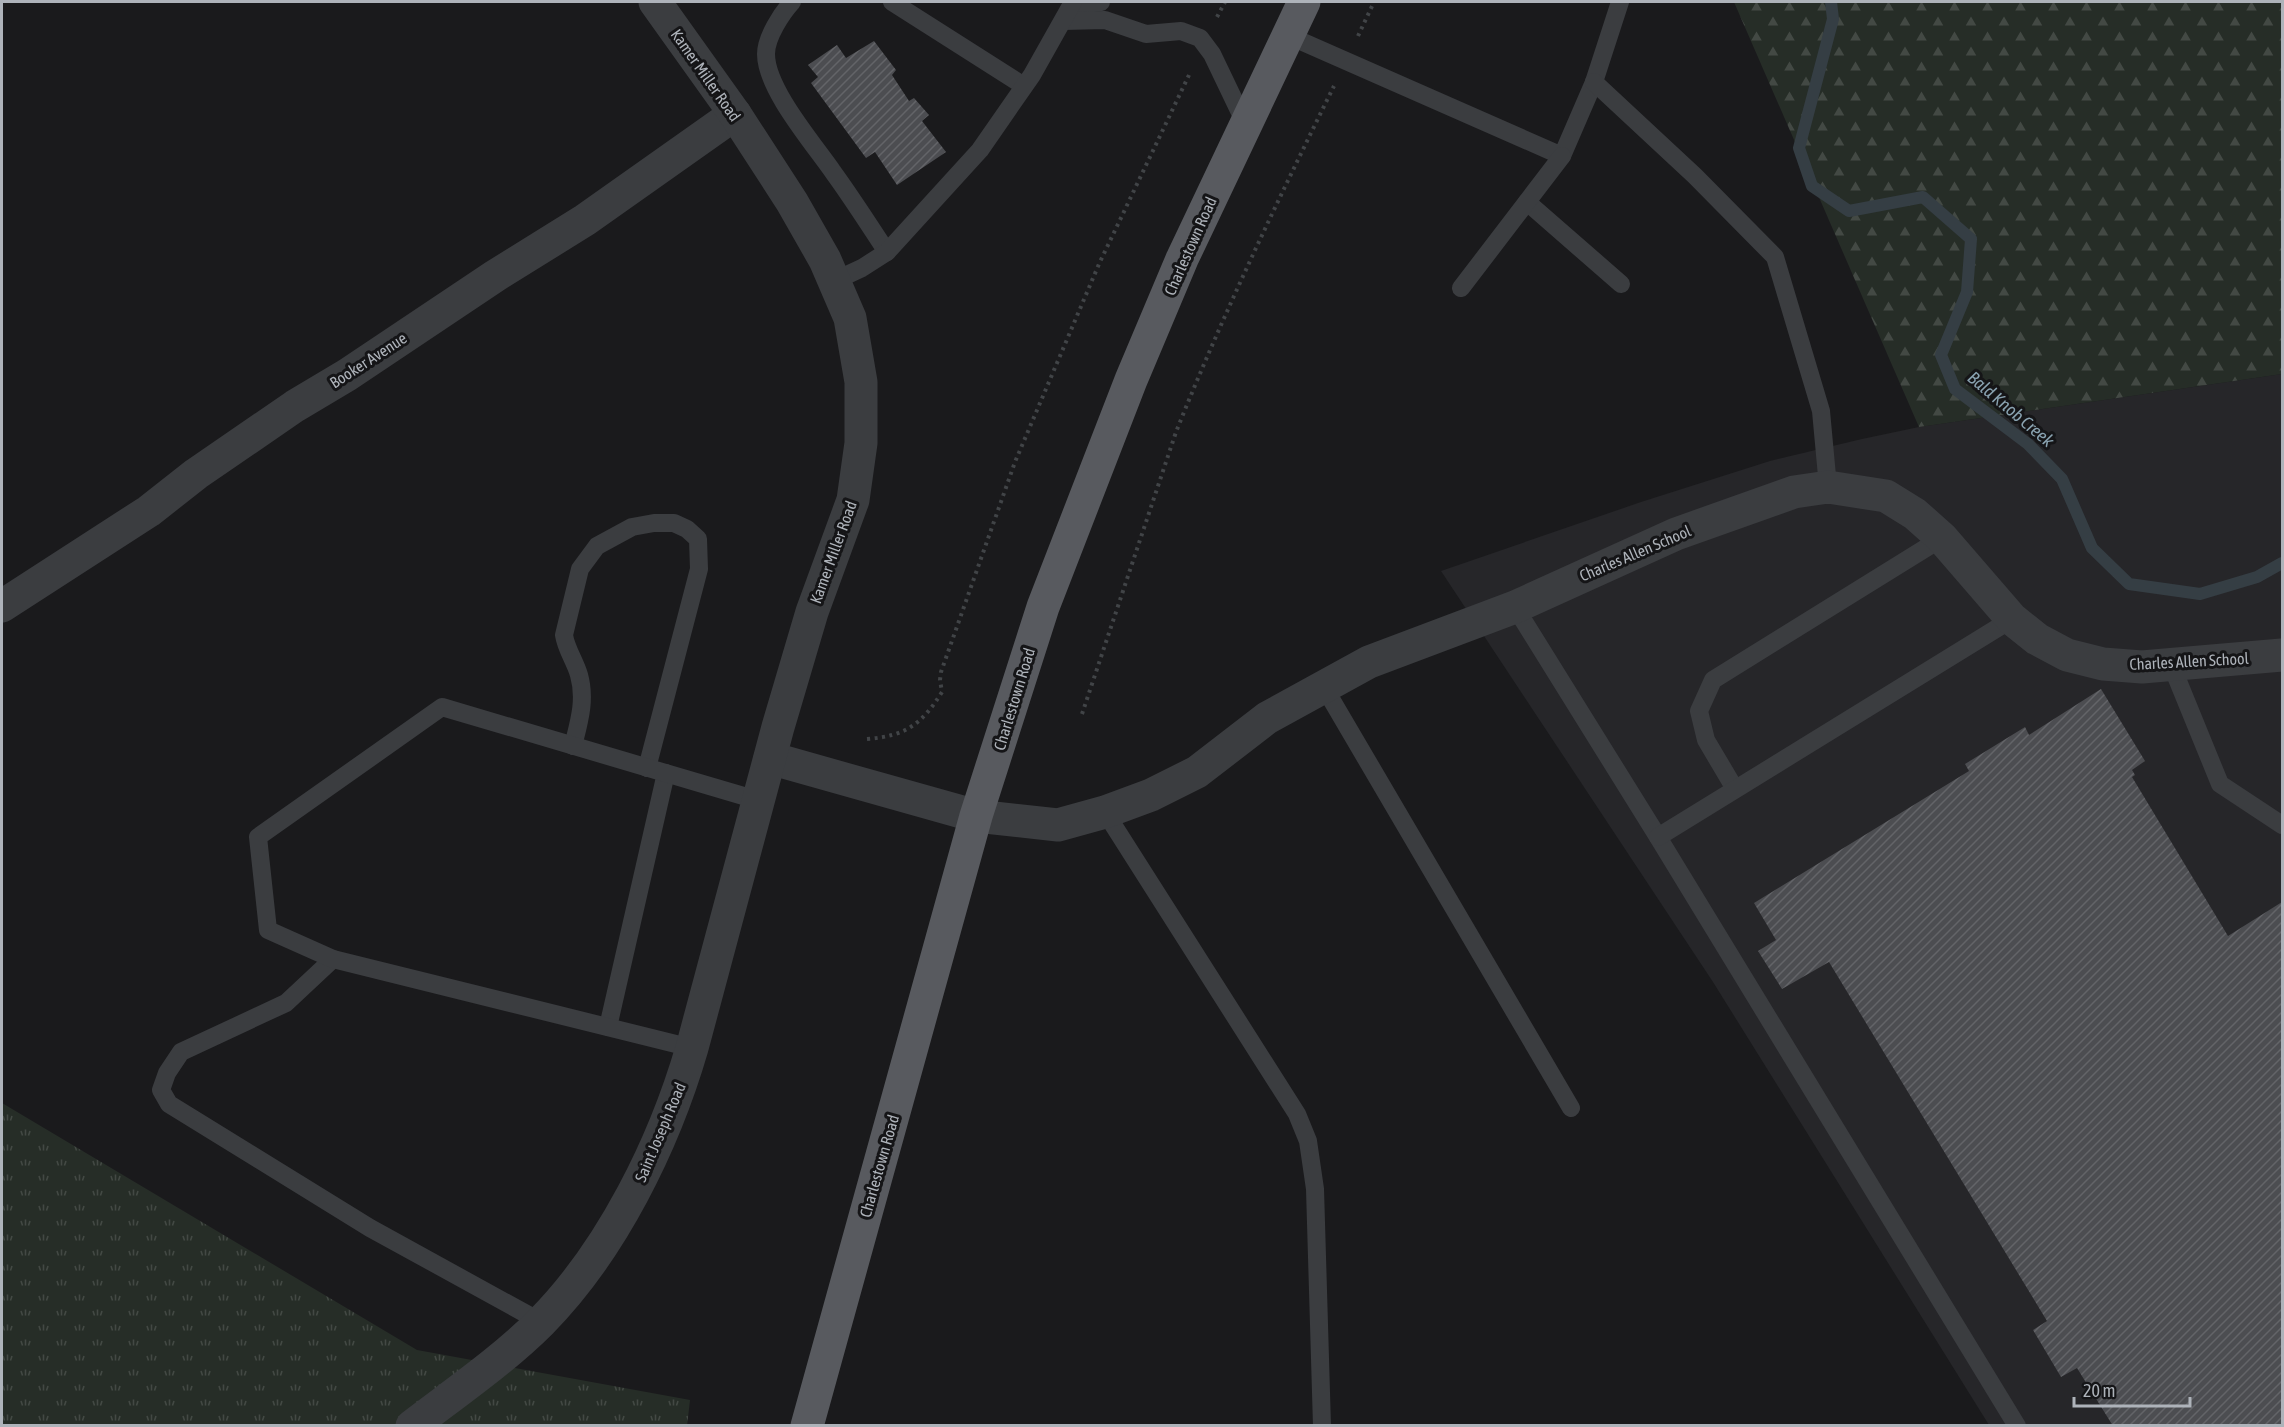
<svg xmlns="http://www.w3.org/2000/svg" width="2284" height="1427" viewBox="0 0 2284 1427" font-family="'Asap Condensed',sans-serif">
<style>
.built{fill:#262629}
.grass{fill:url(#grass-tufts)}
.forest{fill:url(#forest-firs)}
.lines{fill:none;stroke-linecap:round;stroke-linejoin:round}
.stream{stroke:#353e44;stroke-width:12}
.building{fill:url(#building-hatch)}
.path{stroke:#414447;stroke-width:4;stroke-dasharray:3 4.5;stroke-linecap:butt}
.service{stroke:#3b3d40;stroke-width:18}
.minor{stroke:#3b3d40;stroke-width:33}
.primary{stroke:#585a5f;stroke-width:33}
.labels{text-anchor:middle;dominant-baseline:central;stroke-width:6;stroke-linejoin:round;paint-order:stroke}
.street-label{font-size:16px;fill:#aeb3ba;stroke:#151517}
.water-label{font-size:18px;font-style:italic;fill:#89a2b0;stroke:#151517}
</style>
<defs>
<pattern id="grass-tufts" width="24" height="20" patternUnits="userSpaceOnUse" patternTransform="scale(1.5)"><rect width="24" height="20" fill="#262d27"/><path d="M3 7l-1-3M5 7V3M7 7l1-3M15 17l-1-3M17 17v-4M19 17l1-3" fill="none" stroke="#434944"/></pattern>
<pattern id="forest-firs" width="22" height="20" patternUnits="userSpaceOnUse" patternTransform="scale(1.5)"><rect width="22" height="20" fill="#262d27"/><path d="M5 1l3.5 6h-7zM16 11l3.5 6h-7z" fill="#434944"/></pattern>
<pattern id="building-hatch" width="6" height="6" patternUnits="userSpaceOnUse" patternTransform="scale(1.5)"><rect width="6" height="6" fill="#4c4d51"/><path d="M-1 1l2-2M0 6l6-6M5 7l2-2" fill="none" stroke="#636468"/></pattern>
</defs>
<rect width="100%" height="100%" fill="#1a1a1c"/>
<path class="built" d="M2282 374V1425H1989L1713 982 1441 571 1641 502 1770 461 1862 439 1919 427Z"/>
<path class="grass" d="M2 1103 417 1350 690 1400 687 1426H2Z"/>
<path class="forest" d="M1734 2H2282V374L1919 427Z"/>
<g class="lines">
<path class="stream" d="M1831 2 1833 19 1799 148 1812 186 1849 211 1923 197 1971 239 1967 292 1941 355 1955 389 2028 444 2062 479 2092 548 2129 584 2200 594 2257 577 2282 563"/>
</g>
<g class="building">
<path d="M874 41 896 70 892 75 909 101 914 98 929 115 922 121 946 152 897 185 875 152 866 158 811 83 818 77 808 65 837 45 846 58Z"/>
<path d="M2101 689 2145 761 2132 770 2135 775 2132 777 2228 936 2282 902V1426H2113L2077 1368 2061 1377 2033 1330 2047 1321 1829 962 1782 989 1758 951 1776 940 1754 903 1969 771 1965 764 2025 727 2029 735Z"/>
</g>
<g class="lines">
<g class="path">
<path d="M1217 17 1225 2"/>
<path d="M1358 36 1374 2"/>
<path d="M1082 714 1176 432C1223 314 1278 200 1334 86"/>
<path d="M867 739C906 736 922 724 942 692L940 680 941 672 1015 462 1099 264 1189 75"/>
</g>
<g class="service">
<path d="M792 2C782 13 766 37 766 54 766 89 813 143 833 172 852 198 869 225 887 252"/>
<path d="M892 2 1024 86"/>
<path d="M1071 6 1101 2"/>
<path d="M1063 21 1105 20 1146 34 1181 31 1200 38 1212 54 1246 125"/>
<path d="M1287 35 1562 156 1594 82 1620 2"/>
<path d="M1594 82 1695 176 1775 257 1821 411 1828 487"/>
<path d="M1527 202 1621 284"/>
<path d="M834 281 862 268 887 252 980 150 1032 75 1073 2"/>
<path d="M1461 288 1562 156"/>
<path d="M1515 607 1658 837 2017 1426"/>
<path d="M2171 664 2220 784 2282 825"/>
<path d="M1324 687 1571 1108"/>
<path d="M573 746C579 722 586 700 579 675 575 661 566 649 564 635L580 569 597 546 632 527 654 523H674L687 529 698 539 699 569 647 768"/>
<path d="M1735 789 1706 740 1699 711 1713 680 1942 538"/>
<path d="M1105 812 1297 1114 1308 1141 1315 1189 1322 1426"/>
<path d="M1658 837 2012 619"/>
<path d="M333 959 286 1003 181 1052 167 1073 161 1090 169 1104 370 1228 541 1322"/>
<path d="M608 1027 666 773"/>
<path d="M692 1048 333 959 268 930 258 837 442 707 757 800"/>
</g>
<g class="minor">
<path d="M2 606 149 511 196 474 295 406 347 375 495 276 585 220 735 114"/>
<path d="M770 758 976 816 1058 825 1105 812 1151 795 1197 772 1267 718 1369 662 1515 607 1676 534 1794 492 1828 487 1886 496 1915 514 1942 538 2012 619 2037 639 2067 655 2103 664 2142 667 2282 655"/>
<path d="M412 1426C455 1393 503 1360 541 1322 612 1250 664 1144 692 1048L778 727 812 612 853 500 861 443V382L850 318 825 260 792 202 735 114 655 2"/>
</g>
<path class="primary" d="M807 1426 976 816 1043 607 1131 380 1182 259 1304 2"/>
</g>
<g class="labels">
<g class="street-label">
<text transform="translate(706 75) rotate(55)">Kamer Miller Road</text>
<text transform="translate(1190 246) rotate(-66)">Charlestown Road</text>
<text transform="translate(368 360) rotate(-33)">Booker Avenue</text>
<text transform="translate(833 552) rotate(-70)">Kamer Miller Road</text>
<text transform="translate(1635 553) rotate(-23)">Charles Allen School</text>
<text transform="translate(2189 661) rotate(-3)">Charles Allen School</text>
<text transform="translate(1014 699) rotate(-73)">Charlestown Road</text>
<text transform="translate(660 1132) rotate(-67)">Saint Joseph Road</text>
<text transform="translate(879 1166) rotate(-74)">Charlestown Road</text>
</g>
<g class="water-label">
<text transform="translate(2011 409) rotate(40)">Bald Knob Creek</text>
</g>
</g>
<rect width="2284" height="1427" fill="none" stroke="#aeb3ba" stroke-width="6"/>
<path d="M2074 1397v9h116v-9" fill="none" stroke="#aeb3ba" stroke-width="3"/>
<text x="2083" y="1397" font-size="18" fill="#aeb3ba" stroke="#151517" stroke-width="4.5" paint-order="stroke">20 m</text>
</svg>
